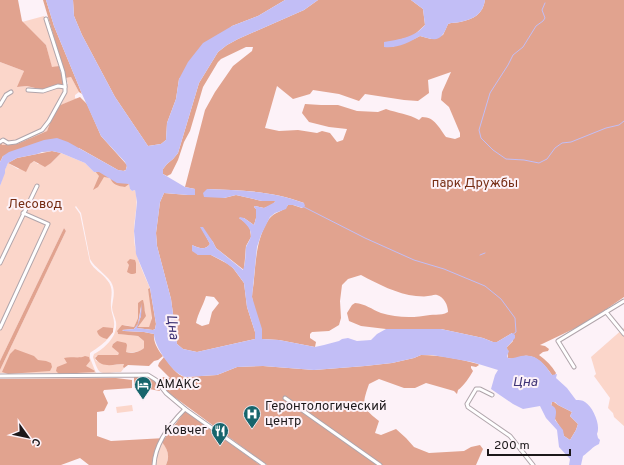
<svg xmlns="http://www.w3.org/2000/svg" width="624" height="465" viewBox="0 0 624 465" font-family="Overpass,sans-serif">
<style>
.green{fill:#fbd6ca}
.forest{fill:#e1a38f;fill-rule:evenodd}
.water{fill:#c2bef6;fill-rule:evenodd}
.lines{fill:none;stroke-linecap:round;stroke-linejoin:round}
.stream{stroke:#c2bef6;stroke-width:1}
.minor-casing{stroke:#b0a5ab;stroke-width:5}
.minor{stroke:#fff;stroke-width:3}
.labels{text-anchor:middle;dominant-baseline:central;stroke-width:4;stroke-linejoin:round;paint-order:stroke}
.park-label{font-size:13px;fill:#752c13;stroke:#fdf2f8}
.poi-label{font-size:13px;fill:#1c181a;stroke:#fdf2f8;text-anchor:start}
.water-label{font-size:14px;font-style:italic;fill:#403577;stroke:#fdf2f8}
</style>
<rect width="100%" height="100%" fill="#fdf2f8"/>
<g class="green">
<path d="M44 16 59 66 52 68 46 45 22 22Z"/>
<path d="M0 62 24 71 18 87 27 86 43 90 64 84H68L66 78 71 77 79 92 75 95V98L77 99 58 106 53 115 47 131 17 144 1 145 0 141Z"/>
<path d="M61 153 85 163 94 172H99L117 183 130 182V189L132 191 135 190C139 204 134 217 134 231 133 252 142 270 150 288L148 289C150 301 155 316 149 327H138L140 324 145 310 138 306V318L134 327 124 325 117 331V333L119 334 138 336 144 341V348C141 352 131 353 126 352V350L117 341 113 344 116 350 120 353 118 355H101L96 356 95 358 96 361 113 365 125 364 123 367 124 368 121 372C100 373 100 378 93 357L94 354C105 348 118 336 116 322 115 317 112 312 112 307 113 298 116 291 111 282 105 273 95 268 90 259L81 213 76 206 75 207 80 214 90 262C94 270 102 273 107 280 115 289 110 297 111 307 111 313 115 319 114 326 114 337 99 347 90 353V358L96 373H0V370L66 231 64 228 0 361V186C3 178 4 170 8 163L18 169 30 164 34 161 38 164 51 163Z"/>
<path d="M624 328V426L614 417 613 413 608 408 610 398 594 376 596 374 591 357Z"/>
<path d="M132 405 133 411 117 413 116 407Z"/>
<path d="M162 441C168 450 170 455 166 465H154L155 455Z"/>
</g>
<g class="forest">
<path d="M0 0H18L22 21 46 45 52 67 59 66 64 84 43 90 27 86 17 87 24 71 0 62Z"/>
<path d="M43 0H46L54 26 82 94 79 92 71 77 66 78Z"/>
<path d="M73 0H285L258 16 232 26 179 79 176 99 167 123 166 140 161 144 148 146 115 97 82 35 74 16Z"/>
<path d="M318 0H411L423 9 425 25 413 36 402 39 392 47 414 39 420 36 431 39 443 35 448 24C452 22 456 23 460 22 474 19 483 14 485 0H624V297L586 323 540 345 545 346 549 349 548 351 543 352 539 355C546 360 552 366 556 373L555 375H552C546 366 536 354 524 356 519 357 514 360 508 358L507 347 513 341 512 333 497 342H493L483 338 441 329H386L361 326 349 321 347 313 352 305 355 303C366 304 371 309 381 313 397 318 414 318 430 315 436 314 442 316 448 312 448 305 444 297 437 295 434 294 431 296 428 296 424 297 420 296 416 296 397 294 378 284 361 275L348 279 342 285 340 301 341 318 339 325 329 331 312 332 310 334V338L316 342 315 347 279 340 262 339C262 323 254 312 252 297 252 291 254 284 254 279 256 258 257 237 269 219 274 212 283 212 288 205H293L302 208 304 206V203C274 191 239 190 207 189L224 198 236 195 262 201H275L274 204 264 208 255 206 254 207 256 209V218L254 225 244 218H239L246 223 250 229 251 237 246 246 244 270 216 248 213 242 201 227 210 244C205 251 199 248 192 245L198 255H211L228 264 233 268 244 283 247 307 255 332V339L197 352 183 349 177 344 171 299 157 246 156 233 160 202 164 193 188 195H195V189L185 187 205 110 215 92 233 66 252 51 253 47H246L221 59 218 62 203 87 190 131 184 142 178 160 171 174 167 176 163 174V169L167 164 173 159 178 153 199 83 218 52 227 45 238 39 304 10ZM451 72 442 92 441 100 449 107 460 133V137L455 139 446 137C439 128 435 117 422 117L419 120C409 114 397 113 386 109L378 112 357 111 338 105H321L305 104 302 113 309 122 329 127 347 129 343 140 337 142 330 133 322 131 317 133 298 130 279 131 265 128 277 86 293 99 310 94 313 90 339 94 359 101 365 94 404 100 418 101 429 93 428 80ZM206 296 214 297 219 303 212 312 209 324 202 326 196 323C198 313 203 306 206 296Z"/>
<path d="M80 97 87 104 101 136 127 165 126 170 123 171 118 170 79 148 3 156 0 162V141L2 145 17 144 47 131 53 115 58 106Z"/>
<path d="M52 151 61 153 51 163 45 167 34 161 30 164 26 172 8 163 17 158Z"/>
<path d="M96 170 129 184 125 187C118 186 113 185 110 178L104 177 98 187 93 190 99 176 95 171Z"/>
<path d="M64 228 66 231 0 370V361Z"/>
<path d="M130 259 135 260 136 263V273C133 275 130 274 127 272L129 265 127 262Z"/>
<path d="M150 288 156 324 155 329 153 330 136 328 141 316V306L138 324 134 329 122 330 124 331 144 332 154 334C153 342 158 350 163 356L158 360 154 361 149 366 128 365 124 368 123 367 124 364C114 364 102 369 95 358L98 355H118L119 353 112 347 113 344 117 341 126 343 127 345 126 352C131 354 140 352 144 348V341L138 336 118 334 117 331 122 325 134 327 138 318V303L142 300H143C145 306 144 311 146 316L138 327H149L152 318 148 289Z"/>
<path d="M103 327 113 328V332L107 339C102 338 98 336 97 331Z"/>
<path d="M15 349 34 356 38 360 46 361 51 363 52 367 50 371 8 374 2 372 10 354Z"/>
<path d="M421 355C440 355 460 359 478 364L479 365 476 367 471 366V368L473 371C471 375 463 387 458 390L457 394 454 391 426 383 415 388H404L379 379 369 384C362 405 361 407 379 421L375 433 381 435 396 429 406 438 414 447 429 453 464 451 471 447 480 445 483 449 476 465H267L177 399 166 393 160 381 163 377 170 378 158 366 159 363 164 357C170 364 176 376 186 377L217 375 237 367 263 366 314 370 365 366 392 363 414 358Z"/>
<path d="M85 356 89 357 90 361 86 366 95 371 94 372 59 374 56 371 57 367 67 363 64 358C71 356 79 359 85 356Z"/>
<path d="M134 377C148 377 155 377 160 391L149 389 136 390V387L134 386Z"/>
<path d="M116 378 132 380V388L104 390 103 392 108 403 104 411 97 412V436L111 441 165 438 185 411 260 465H166C170 456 168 450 162 442L158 448 154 465H89L80 458 61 465H0V379Z"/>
<path d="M552 402H554L558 405 572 412 570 416 578 424 576 430 570 440 564 436C561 424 548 415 552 402Z"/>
</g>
<g class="water">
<path d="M46 0H73L74 16 82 35 115 97 148 146 161 144 166 140 167 123 176 99 179 79 188 62 203 43 232 26 258 16 285 0H318L304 10 238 39 227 45 218 52 199 83 178 153 173 159 167 164 163 169V174L185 187 195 189V195H188L164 193 160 202 156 233 157 246 171 299 177 344 183 349 197 352 255 339V332L247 307 244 283 239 276 233 268 223 261 211 255H198L192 251V245C199 248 205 251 210 244L200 227H203L213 242 216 248 243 270C246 262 245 255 246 247 247 244 249 242 250 239 254 230 245 223 239 218L240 217 244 218 254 225 256 218V209L254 207 255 206 264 208 275 202V201H262L236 195 224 198 204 197 203 193 207 189C239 190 273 191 304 203L305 206 303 208 293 205H288L286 209 275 213 270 217 261 235 257 247 252 297 262 329V339L279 340 315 347 324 345 339 341 342 339 348 338 357 341 371 340 377 334 386 329H441L483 338 493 342H497L512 333 515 335V338L507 347V349L509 351 507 356 508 358C513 359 516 357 521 356 536 353 544 363 552 375L557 374 556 378 567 388 576 400C579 400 582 400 585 402 593 407 601 425 597 434L598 438 600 440 599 444C592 447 589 452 583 456L581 465H569L570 459 559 447 557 430 546 418 540 406 523 409 513 404 491 389 495 375 498 370 472 362 432 355H421L414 358 392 363 365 366 314 370 263 366 237 367 217 375 186 377C173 375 154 346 154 334L144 332 124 331 122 330 134 329 138 324 142 303 141 316 137 328 153 330 155 329 156 324 150 288 136 254 134 231 137 202 135 190 132 191 130 189 129 184 117 183 99 172H94L85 163 61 153 52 151 42 152 37 154 17 158 8 163 5 170V173L0 186V162L3 156 9 152 44 140 57 138 68 142 118 170 125 171 127 167 125 162 101 136 82 94 54 26ZM552 402H555L558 405 572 412 570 416 578 424 576 430 570 440 564 436 563 430 555 420C556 413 558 408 551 405Z"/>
<path d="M411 0H485C483 14 474 19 460 22 456 23 452 22 448 24 441 42 437 41 420 36 410 42 396 49 384 47V42C400 39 414 38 425 25L423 9Z"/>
</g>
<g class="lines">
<g class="stream">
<path d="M545 3 542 10 545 18 543 21 536 26 523 47 513 55 508 65 490 93 479 130 481 138 493 150 506 159 524 160 539 163 547 159 555 148 562 143 571 142 606 128 619 125 624 121"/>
<path d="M304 207 365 238 414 260 444 269 485 286 501 299 515 318 516 332 512 335"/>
<path d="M480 255 485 253"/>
</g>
<defs>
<g id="minor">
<path d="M28 90 43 91 58 86 65 87"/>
<path d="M0 105 6 95 11 92"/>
<path d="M0 142 3 140 8 143 16 142 42 130 49 121 65 92V85L63 72 46 19"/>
<path d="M0 263 37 186"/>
<path d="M606 312 624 334"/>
<path d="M0 328 48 224 23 213"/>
<path d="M574 367 558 341 624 301"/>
<path d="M0 376 148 375 156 380 166 393 185 409 264 465"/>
<path d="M492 395 480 389H476L467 404 468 407 510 436 533 465"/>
<path d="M285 398 380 465"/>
<path d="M154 465C155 444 171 423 185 409"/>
</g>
</defs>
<use href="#minor" class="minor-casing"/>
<use href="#minor" class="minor"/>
</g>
<defs>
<symbol id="hotel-pin" viewBox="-11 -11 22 30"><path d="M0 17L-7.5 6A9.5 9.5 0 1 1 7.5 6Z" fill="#17656c" stroke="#fdf2f8"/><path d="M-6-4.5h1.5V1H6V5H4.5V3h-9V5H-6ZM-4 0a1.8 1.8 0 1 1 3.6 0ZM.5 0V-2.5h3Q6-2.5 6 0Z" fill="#fff"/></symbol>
<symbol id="hospital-pin" viewBox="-11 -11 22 30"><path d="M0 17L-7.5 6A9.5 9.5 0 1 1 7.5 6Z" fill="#17656c" stroke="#fdf2f8"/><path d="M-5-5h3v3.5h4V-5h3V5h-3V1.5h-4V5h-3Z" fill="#fff"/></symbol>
<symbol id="restaurant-pin" viewBox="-11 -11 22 30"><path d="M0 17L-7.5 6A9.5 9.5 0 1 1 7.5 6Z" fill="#17656c" stroke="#fdf2f8"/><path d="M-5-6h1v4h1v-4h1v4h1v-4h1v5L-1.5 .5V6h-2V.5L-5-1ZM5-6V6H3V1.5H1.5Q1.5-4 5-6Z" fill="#fff"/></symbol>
</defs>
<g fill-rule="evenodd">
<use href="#hotel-pin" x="133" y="375" width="20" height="27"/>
<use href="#hospital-pin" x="242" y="404" width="20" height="27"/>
<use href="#restaurant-pin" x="210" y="421" width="20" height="27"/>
</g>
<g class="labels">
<g class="park-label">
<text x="475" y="184">парк Дружбы</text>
<text x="35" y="205">Лесовод</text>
</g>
<g class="poi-label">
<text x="156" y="385">АМАКС</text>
<text x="265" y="407">Геронтологический<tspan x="265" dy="15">центр</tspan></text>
<text x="207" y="431" text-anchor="end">Ковчег</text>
</g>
<g class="water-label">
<text transform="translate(172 327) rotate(83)">Цна</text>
<text x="525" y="382">Цна</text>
</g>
</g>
<g transform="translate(28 437) rotate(123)" stroke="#fdf2f8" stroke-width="3" paint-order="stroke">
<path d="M0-3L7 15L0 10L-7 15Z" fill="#1c181a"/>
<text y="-6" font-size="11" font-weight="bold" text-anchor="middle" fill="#1c181a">С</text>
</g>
<path d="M488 449v6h82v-6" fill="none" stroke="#1c181a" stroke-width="2"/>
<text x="494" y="449" font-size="12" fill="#1c181a" stroke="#fdf2f8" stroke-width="3" paint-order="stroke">200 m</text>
</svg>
